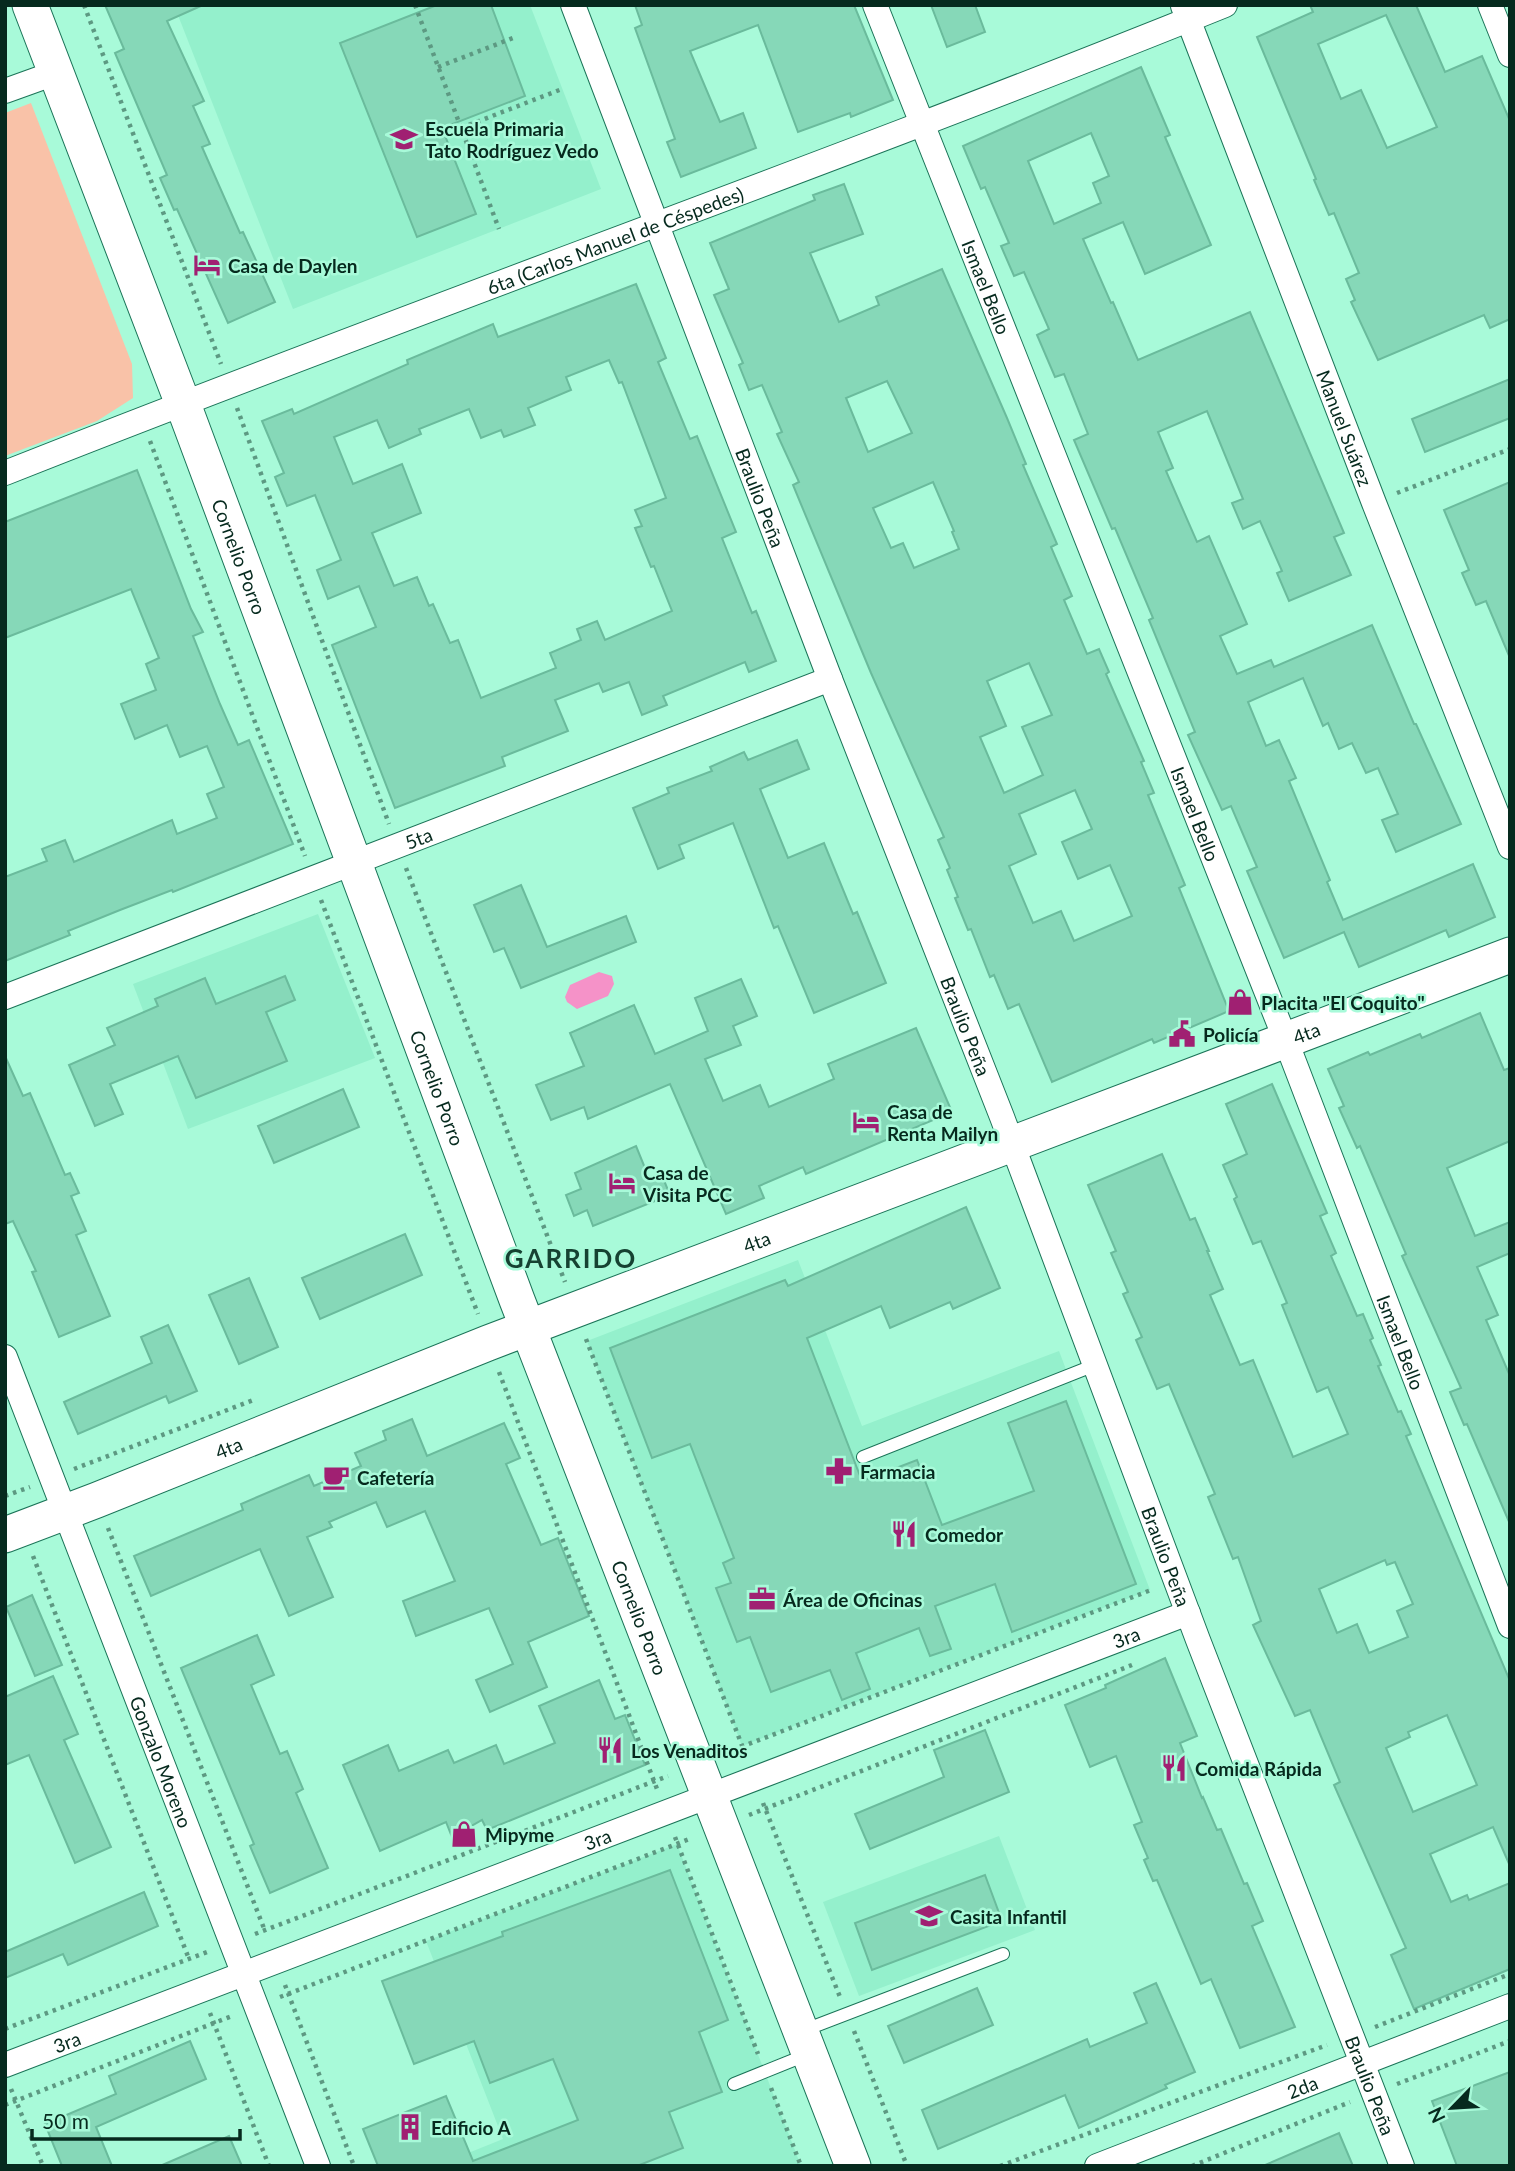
<svg xmlns="http://www.w3.org/2000/svg" width="1515" height="2171" viewBox="0 0 1515 2171" font-family="Lato,sans-serif">
<style>
.built{fill:#94f0cc}
.green{fill:#f9c2a8}
.water{fill:#f592c8}
.building{fill:#86d8b8;stroke:#6abb9c;stroke-width:2;fill-rule:evenodd}
.lines{fill:none;stroke-linecap:round;stroke-linejoin:round}
.lane-casing{stroke:#1b7458;stroke-width:14}
.street-casing{stroke:#1b7458;stroke-width:26}
.secondary-casing{stroke:#1b7458;stroke-width:37}
.path{stroke:#5d9982;stroke-width:4.5;stroke-dasharray:3.5 5;stroke-linecap:butt}
.lane{stroke:#fff;stroke-width:12}
.street{stroke:#fff;stroke-width:24}
.secondary{stroke:#fff;stroke-width:35}
.labels{text-anchor:middle;dominant-baseline:central;stroke-width:5;stroke-linejoin:round;paint-order:stroke}
.poi-label{font-size:19px;font-weight:bold;fill:#062a1e;stroke:#a8fad9;text-anchor:start}
.street-label{font-size:19px;fill:#062a1e;stroke:#a8fad9}
.district-label{font-size:26px;font-weight:bold;letter-spacing:2px;fill:#164232;stroke:#a8fad9}
</style>
<rect width="100%" height="100%" fill="#a8fad9"/>
<g class="built">
<path d="M174 5H530L601 189 293 309Z"/>
<path d="M318 914 375 1058 188 1129 133 984Z"/>
<path d="M798 1260 862 1426 1059 1351 1150 1590 742 1746 587 1341Z"/>
<path d="M999 1836 1035 1930 859 1996 823 1902Z"/>
<path d="M677 1844 801 2166H436L503 2139 426 1941Z"/>
</g>
<path class="green" d="M31 103 132 364 133 398 97 421 5 456V113Z"/>
<path class="water" d="M599 972 612 976 614 984 608 996 577 1009 567 1002 565 997 570 985Z"/>
<g class="building">
<path d="M105 5H203L167 21 204 101 193 106 210 144 202 147 240 233 243 232 275 302 228 323 177 209 174 210 160 178 167 175 115 53 124 49Z"/>
<path d="M437 5H491L525 96 442 128 476 214 417 237 340 43Z"/>
<path d="M635 5H854L893 100 851 117 850 113 798 132 758 25 690 51 720 122 743 113 756 148 681 177 667 142 675 139 635 28 642 25Z"/>
<path d="M931 5H975L985 32 947 47Z"/>
<path d="M1310 5H1416L1445 72 1482 56 1510 121V319L1490 328 1484 315 1378 360 1351 302 1355 300 1346 279 1359 273 1334 213 1329 215 1314 180 1316 179 1257 37 1313 12ZM1386 15 1437 127 1387 148 1361 90 1341 99 1318 44Z"/>
<path d="M1141 67 1170 135 1165 137 1211 245 1145 274 1123 222 1083 239 1111 303 1113 302 1138 360 1250 312 1344 533 1334 537 1351 575 1289 601 1277 573 1282 571 1260 521 1243 529 1232 503 1243 499 1207 411 1158 432 1173 468 1166 471 1197 542 1209 536 1247 624 1220 636 1237 674 1271 660 1274 667 1372 625 1414 724H1416L1461 824 1396 852 1382 820 1398 814 1378 768 1366 773 1352 743 1339 749 1328 723 1323 726 1303 678 1248 702 1266 746 1279 740 1296 778 1289 781 1330 880 1327 882 1343 920 1473 864 1495 917 1449 937 1446 930 1359 967 1344 932 1284 958 1247 871 1257 867 1231 806 1222 810 1188 735 1195 732 1149 620 1153 618 1115 528 1112 529 1074 440 1088 434 1064 374 1055 377 1037 335 1049 329 1024 272 1014 276 1001 246 1009 243 985 187 981 189 963 146ZM1091 133 1109 176 1093 183 1101 203 1054 224 1028 161Z"/>
<path d="M844 184 863 234 810 253 839 322 879 305 876 297 942 269 1007 418 1026 464 1023 465 1057 544 1051 547 1072 596 1064 600 1087 654 1099 649 1109 672 1106 674 1144 761 1141 762 1154 793 1148 795 1185 885 1179 888 1229 1011 1154 1043 1152 1039 1052 1082 1019 1004 1008 1009 994 975 990 977 971 929 968 930 955 898 958 897 947 870 950 868 938 840 944 837 871 673 793 485 799 482 777 434 782 432 762 385 749 390 739 365 743 363 714 295 729 289 710 243 815 200 813 195ZM887 381 912 433 868 452 846 398ZM933 482 954 531 952 532 959 549 914 568 903 543 891 548 873 508ZM1029 663 1052 715 1022 727 1043 775 1004 793 980 737 1006 726 987 681ZM1075 790 1092 829 1062 842 1078 879 1110 865 1132 916 1074 941 1061 911 1033 923 1009 866 1036 854 1019 814Z"/>
<path d="M636 284 666 358 658 362 690 439 697 436 736 532 722 538 752 613 756 611 776 661 749 672 745 662 663 696 667 705 642 715 629 682 603 692 599 683 555 700 568 731 502 757 505 766 395 808 332 645 376 627 359 586 328 599 317 570 341 560 315 495 287 506 275 477 284 473 262 421 292 409 294 414 408 364 407 360 493 324 498 337ZM609 360 619 383 622 382 666 498 635 510 642 526 635 528 651 567 654 566 672 611 605 640 597 621 577 629 581 640 550 653 556 668 481 698 458 640 450 643 433 604 429 606 417 577 394 586 372 533 421 513 402 464 353 484 334 437 377 420 389 448 421 434 419 429 469 409 481 438 501 430 504 437 535 425 528 408 571 390 566 377Z"/>
<path d="M1510 379V418L1425 452 1412 419Z"/>
<path d="M137 470 191 609 203 632 193 636 220 704 238 745 249 740 293 844 173 892 172 890 120 910 68 931 70 935 5 961V877L47 861 42 849 65 840 74 862 172 820 177 834 217 818 207 794 224 787 207 746 180 757 167 725 135 739 121 704 156 690 146 664 159 658 131 589 5 638V522Z"/>
<path d="M1510 482V658L1486 601 1476 605 1462 573 1469 570 1444 510Z"/>
<path d="M797 740 809 769 760 789 788 858 824 843 853 914 857 912 886 983 814 1013 778 926 774 928 733 823 679 845 684 858 658 869 633 808 669 793 667 788 712 771 710 767 744 752 748 760Z"/>
<path d="M521 885 547 947 626 916 636 942 521 988 504 948 494 952 474 905Z"/>
<path d="M285 976 295 1000 266 1012 287 1061 196 1098 178 1056 110 1084 123 1114 95 1126 69 1065 115 1045 107 1028 158 1006 155 999 205 978 216 1004Z"/>
<path d="M741 979 757 1016 733 1026 741 1045 705 1059 723 1101 760 1085 769 1107 834 1079 828 1064 916 1028 952 1112 806 1174 803 1167 759 1186 764 1198 726 1214 670 1084 588 1119 584 1107 551 1120 536 1085 584 1066 570 1033 634 1005 655 1054 708 1031 695 998Z"/>
<path d="M1480 1013 1504 1070 1510 1068V1141L1447 1168 1475 1236 1510 1222V1253L1477 1267 1498 1315 1486 1320 1510 1376V1524L1467 1424 1464 1425 1450 1392 1461 1388 1402 1256 1406 1254 1360 1146 1357 1148 1339 1108 1344 1106 1328 1069 1368 1052 1370 1055 1420 1034 1422 1038Z"/>
<path d="M5 1056 23 1096 30 1093 65 1175 70 1173 79 1193 71 1196 86 1231 76 1235 110 1316 59 1337 32 1272 36 1271 13 1221 5 1224Z"/>
<path d="M1272 1084 1327 1213 1320 1216 1336 1253 1331 1256 1357 1316 1363 1314 1373 1338 1370 1340 1381 1365 1378 1366 1398 1412 1401 1411 1411 1434 1406 1436 1510 1681V1866L1493 1827 1430 1854 1451 1902 1467 1895 1469 1900 1510 1883V1969L1414 2009 1391 1955 1406 1948 1334 1785 1340 1782 1310 1710 1295 1716 1253 1625 1261 1621 1238 1557 1233 1559 1208 1497 1215 1494 1169 1384 1157 1389 1136 1340 1142 1337 1123 1294 1128 1292 1111 1253 1116 1251 1088 1185 1162 1154 1190 1220 1195 1218 1209 1251H1207L1223 1289 1210 1295 1240 1365 1253 1360 1293 1457 1348 1434 1328 1387 1317 1392 1282 1305 1287 1303 1261 1241 1253 1244 1234 1199 1237 1197 1223 1165 1247 1154 1226 1104ZM1385 1560 1387 1565 1395 1562 1413 1604 1397 1611 1408 1637 1369 1653 1357 1624 1337 1633 1319 1589ZM1447 1715 1477 1785 1413 1812 1386 1748 1410 1737 1408 1732Z"/>
<path d="M343 1089 359 1127 274 1163 258 1126Z"/>
<path d="M636 1146 649 1178 661 1173 670 1195 593 1226 587 1210 574 1216 566 1195 581 1189 575 1173Z"/>
<path d="M966 1207 1000 1288 953 1309 950 1302 890 1328 881 1306 807 1338 862 1481 917 1460 942 1525 1034 1491 1008 1423 1066 1401 1136 1584 1012 1632 995 1584 935 1606 951 1649 930 1656 919 1628 856 1653 870 1689 842 1700 830 1670 771 1692 750 1637 737 1642 716 1588 731 1583 723 1563 734 1558 690 1444 652 1458 610 1348 785 1280 788 1286Z"/>
<path d="M405 1234 422 1275 320 1319 302 1278Z"/>
<path d="M249 1278 278 1347 239 1364 209 1295Z"/>
<path d="M168 1325 197 1391 169 1403 166 1396 78 1434 64 1402 152 1363 141 1337Z"/>
<path d="M412 1419 427 1456 504 1423 520 1458 506 1464 541 1545 558 1538 589 1616 528 1642 547 1687 490 1712 476 1680 513 1664 489 1608 416 1636 403 1601 455 1581 425 1511 387 1527 376 1502 329 1522 332 1527 307 1537 333 1597 289 1616 260 1549 151 1596 134 1556 243 1510 241 1504 309 1475 314 1486 361 1466 355 1453 386 1440 383 1431Z"/>
<path d="M32 1595 62 1665 35 1676 6 1607Z"/>
<path d="M257 1635 274 1675 251 1685 280 1754 287 1751 303 1789 296 1793 328 1868 270 1893 250 1846 254 1844 181 1668Z"/>
<path d="M1165 1658 1197 1736 1180 1743 1202 1798 1203 1797 1217 1830 1221 1829 1244 1884 1247 1883 1263 1921 1252 1926 1295 2027 1240 2048 1211 1979 1201 1984 1157 1880 1153 1881 1144 1860 1148 1858 1134 1825 1142 1822 1116 1756 1090 1767 1065 1705 1106 1688 1105 1685Z"/>
<path d="M53 1676 78 1734 64 1740 111 1847 75 1863 29 1755 5 1765V1697Z"/>
<path d="M599 1680 615 1719 625 1715 645 1765 487 1830 482 1820 452 1837 446 1822 380 1851 343 1765 388 1745 399 1771 448 1750 454 1763 496 1745 504 1764 555 1743 539 1706Z"/>
<path d="M985 1730 1009 1792 870 1849 855 1814 944 1777 934 1750Z"/>
<path d="M670 1870 728 2020 699 2032 722 2092 669 2112 683 2148 637 2166H378L363 2129 446 2096 473 2161 578 2120 553 2059 490 2083 474 2041 414 2064 382 1981 503 1936 502 1932Z"/>
<path d="M985 1875 1002 1921 872 1970 855 1923Z"/>
<path d="M144 1892 158 1926 68 1965 63 1954 5 1978V1952Z"/>
<path d="M1156 1983 1195 2072 1165 2085 1167 2088 1079 2128 1065 2095 938 2149 922 2110 1087 2039 1090 2047 1147 2023 1134 1993Z"/>
<path d="M977 1988 993 2025 904 2063 888 2026Z"/>
<path d="M190 2041 206 2079 96 2127 112 2166H62L45 2124 116 2094 109 2076Z"/>
<path d="M1510 2072V2166H1457L1432 2101Z"/>
<path d="M1339 2133 1353 2166H1263Z"/>
<path d="M229 2136 242 2166H160Z"/>
</g>
<g class="lines">
<defs>
<g id="lane">
<path d="M863 1457 1095 1365"/>
<path d="M802 2031 1003 1954"/>
<path d="M734 2084 806 2055"/>
</g>
<g id="street">
<path id="s1" d="M573 5 830 679 1002 1117 1198 1640 1402 2166"/>
<path id="s2" d="M875 5 1286 1041 1510 1626"/>
<path d="M1490 5 1510 55"/>
<path id="s3" d="M1183 6 1374 503 1510 847"/>
<path d="M5 91 55 73"/>
<path id="s4" d="M5 473C410 312 821 168 1225 5"/>
<path id="s5" d="M5 997 830 679"/>
<path id="s6" d="M5 1357 318 2166"/>
<path id="s7" d="M5 2065 1188 1613"/>
<path id="s8" d="M1097 2166 1510 2006"/>
</g>
<g id="secondary">
<path id="s9" d="M30 5 183 404 517 1300 853 2166"/>
<path id="s10" d="M5 1535 97 1500 488 1343 1510 955"/>
</g>
</defs>
<use href="#lane" class="lane-casing"/>
<use href="#street" class="street-casing"/>
<use href="#secondary" class="secondary-casing"/>
<g class="path">
<path d="M84 5 221 364"/>
<path d="M415 5 499 229"/>
<path d="M438 67 513 38"/>
<path d="M461 128 562 89"/>
<path d="M237 408 389 824"/>
<path d="M150 441 305 856"/>
<path d="M1397 493 1510 449"/>
<path d="M406 868 565 1282"/>
<path d="M321 900 478 1314"/>
<path d="M586 1339 746 1756"/>
<path d="M499 1372 657 1789"/>
<path d="M74 1469 256 1399"/>
<path d="M5 1496 30 1487"/>
<path d="M108 1528 265 1931"/>
<path d="M33 1556 189 1959"/>
<path d="M725 1753 1151 1590"/>
<path d="M763 1803 840 1997"/>
<path d="M749 1815 1132 1665"/>
<path d="M675 1837 758 2054"/>
<path d="M255 1934 668 1776"/>
<path d="M285 1985 354 2166"/>
<path d="M280 1997 692 1838"/>
<path d="M210 2013 269 2166"/>
<path d="M1375 2027 1510 1974"/>
<path d="M5 2029 207 1952"/>
<path d="M854 2031 907 2166"/>
<path d="M1397 2084 1510 2041"/>
<path d="M771 2088 801 2166"/>
<path d="M11 2089 43 2166"/>
<path d="M5 2105 232 2016"/>
<path d="M1000 2166 1327 2045"/>
<path d="M1192 2166 1350 2102"/>
</g>
<use href="#lane" class="lane"/>
<use href="#street" class="street"/>
<use href="#secondary" class="secondary"/>
</g>
<defs>
<symbol id="school-bare" viewBox="-9 -9 18 18"><path d="M0-5L7-2L0 1L-7-2ZM-4 1L0 2.5L4 1V4Q0 6-4 4Z" fill="#a02072" stroke="#a8fad9" stroke-width="2.5" paint-order="stroke"/></symbol>
<symbol id="hotel-bare" viewBox="-9 -9 18 18"><path d="M-6-4.5h1.5V1H6V5H4.5V3h-9V5H-6ZM-4 0a1.8 1.8 0 1 1 3.6 0ZM.5 0V-2.5h3Q6-2.5 6 0Z" fill="#a02072" stroke="#a8fad9" stroke-width="2.5" paint-order="stroke"/></symbol>
<symbol id="shop-bare" viewBox="-9 -9 18 18"><path d="M-5-2.5h2.3a2.7 3.5 0 0 1 5.4 0H5L5.5 6h-11ZM-1.5-2.5h3a1.5 2.3 0 0 0-3 0Z" fill="#a02072" stroke="#a8fad9" stroke-width="2.5" paint-order="stroke"/></symbol>
<symbol id="civic-bare" viewBox="-9 -9 18 18"><path d="M-.6-6.5H3V-4.5H.6V-3L4-1V1h2V6H-6V1h2V-1L-.6-3ZM-1.2 2.5V6h2.4V2.5Z" fill="#a02072" stroke="#a8fad9" stroke-width="2.5" paint-order="stroke"/></symbol>
<symbol id="pharmacy-bare" viewBox="-9 -9 18 18"><path d="M-2-6h4v4h4v4h-4v4h-4v-4h-4v-4h4Z" fill="#a02072" stroke="#a8fad9" stroke-width="2.5" paint-order="stroke"/></symbol>
<symbol id="cafe-bare" viewBox="-9 -9 18 18"><path d="M-5.5-4.5H6V0H3Q3 3.5 0 3.5H-2.5Q-5.5 3.5-5.5 0ZM3-3.2v2h1.7v-2ZM-6 4.5H4V6H-6Z" fill="#a02072" stroke="#a8fad9" stroke-width="2.5" paint-order="stroke"/></symbol>
<symbol id="restaurant-bare" viewBox="-9 -9 18 18"><path d="M-5-6h1v4h1v-4h1v4h1v-4h1v5L-1.5 .5V6h-2V.5L-5-1ZM5-6V6H3V1.5H1.5Q1.5-4 5-6Z" fill="#a02072" stroke="#a8fad9" stroke-width="2.5" paint-order="stroke"/></symbol>
<symbol id="office-bare" viewBox="-9 -9 18 18"><path d="M-6-3h4V-5.5h4V-3h4V5H-6ZM-1-4.5V-3h2v-1.5ZM-6 0V1H6V0Z" fill="#a02072" stroke="#a8fad9" stroke-width="2.5" paint-order="stroke"/></symbol>
<symbol id="building-bare" viewBox="-9 -9 18 18"><path d="M-4-6H4V6H1V3H-1V6H-4ZM-2.5-4.3h1.7v1.8h-1.7ZM.8-4.3h1.7v1.8H.8ZM-2.5-1h1.7V.8h-1.7ZM.8-1h1.7V.8H.8Z" fill="#a02072" stroke="#a8fad9" stroke-width="2.5" paint-order="stroke"/></symbol>
</defs>
<g fill-rule="evenodd">
<use href="#school-bare" x="385" y="120" width="38" height="38"/>
<use href="#hotel-bare" x="188" y="246" width="38" height="38"/>
<use href="#shop-bare" x="1221" y="983" width="38" height="38"/>
<use href="#civic-bare" x="1163" y="1015" width="38" height="38"/>
<use href="#hotel-bare" x="847" y="1103" width="38" height="38"/>
<use href="#hotel-bare" x="603" y="1164" width="38" height="38"/>
<use href="#pharmacy-bare" x="820" y="1452" width="38" height="38"/>
<use href="#cafe-bare" x="317" y="1458" width="38" height="38"/>
<use href="#restaurant-bare" x="885" y="1515" width="38" height="38"/>
<use href="#office-bare" x="743" y="1580" width="38" height="38"/>
<use href="#restaurant-bare" x="591" y="1731" width="38" height="38"/>
<use href="#restaurant-bare" x="1155" y="1749" width="38" height="38"/>
<use href="#shop-bare" x="445" y="1815" width="38" height="38"/>
<use href="#school-bare" x="910" y="1897" width="38" height="38"/>
<use href="#building-bare" x="391" y="2108" width="38" height="38"/>
</g>
<g class="labels">
<g class="poi-label">
<text x="425" y="128">Escuela Primaria<tspan x="425" dy="22">Tato Rodríguez Vedo</tspan></text>
<text x="228" y="265">Casa de Daylen</text>
<text x="1261" y="1002">Placita "El Coquito"</text>
<text x="1203" y="1034">Policía</text>
<text x="887" y="1111">Casa de<tspan x="887" dy="22">Renta Mailyn</tspan></text>
<text x="643" y="1172">Casa de<tspan x="643" dy="22">Visita PCC</tspan></text>
<text x="860" y="1471">Farmacia</text>
<text x="357" y="1477">Cafetería</text>
<text x="925" y="1534">Comedor</text>
<text x="783" y="1599">Área de Oficinas</text>
<text x="631" y="1750">Los Venaditos</text>
<text x="1195" y="1768">Comida Rápida</text>
<text x="485" y="1834">Mipyme</text>
<text x="950" y="1916">Casita Infantil</text>
<text x="431" y="2127">Edificio A</text>
</g>
<g class="street-label">
<text stroke="none"><textPath href="#s4" startOffset="653">6ta (Carlos Manuel de Céspedes)</textPath></text>
<text stroke="none"><textPath href="#s2" startOffset="303">Ismael Bello</textPath></text>
<text stroke="none"><textPath href="#s3" startOffset="452">Manuel Suárez</textPath></text>
<text stroke="none"><textPath href="#s1" startOffset="527">Braulio Peña</textPath></text>
<text stroke="none"><textPath href="#s9" startOffset="590">Cornelio Porro</textPath></text>
<text stroke="none"><textPath href="#s2" startOffset="870">Ismael Bello</textPath></text>
<text stroke="none"><textPath href="#s5" startOffset="443">5ta</textPath></text>
<text stroke="none"><textPath href="#s1" startOffset="1094">Braulio Peña</textPath></text>
<text stroke="none"><textPath href="#s10" startOffset="1395">4ta</textPath></text>
<text stroke="none"><textPath href="#s9" startOffset="1157">Cornelio Porro</textPath></text>
<text stroke="none"><textPath href="#s10" startOffset="807">4ta</textPath></text>
<text stroke="none"><textPath href="#s2" startOffset="1437">Ismael Bello</textPath></text>
<text stroke="none"><textPath href="#s10" startOffset="240">4ta</textPath></text>
<text stroke="none"><textPath href="#s1" startOffset="1661">Braulio Peña</textPath></text>
<text stroke="none"><textPath href="#s9" startOffset="1724">Cornelio Porro</textPath></text>
<text stroke="none"><textPath href="#s7" startOffset="1200">3ra</textPath></text>
<text stroke="none"><textPath href="#s6" startOffset="434">Gonzalo Moreno</textPath></text>
<text stroke="none"><textPath href="#s7" startOffset="634">3ra</textPath></text>
<text stroke="none"><textPath href="#s7" startOffset="66">3ra</textPath></text>
<text stroke="none"><textPath href="#s1" startOffset="2228">Braulio Peña</textPath></text>
<text stroke="none"><textPath href="#s8" startOffset="220">2da</textPath></text>
</g>
<g class="district-label">
<text x="571" y="1258">GARRIDO</text>
</g>
</g>
<rect width="1515" height="2171" fill="none" stroke="#062a1e" stroke-width="14"/>
<g transform="translate(1452 2108) rotate(245)" stroke="#a8fad9" stroke-width="5" paint-order="stroke">
<path d="M0-5L12 26L0 18L-12 26Z" fill="#062a1e"/>
<text y="-10" font-size="19" font-weight="bold" text-anchor="middle" fill="#062a1e">N</text>
</g>
<path d="M32 2129v10h208v-10" fill="none" stroke="#062a1e" stroke-width="3.5"/>
<text x="42" y="2129" font-size="21" fill="#062a1e" stroke="#a8fad9" stroke-width="5" paint-order="stroke">50 m</text>
</svg>
